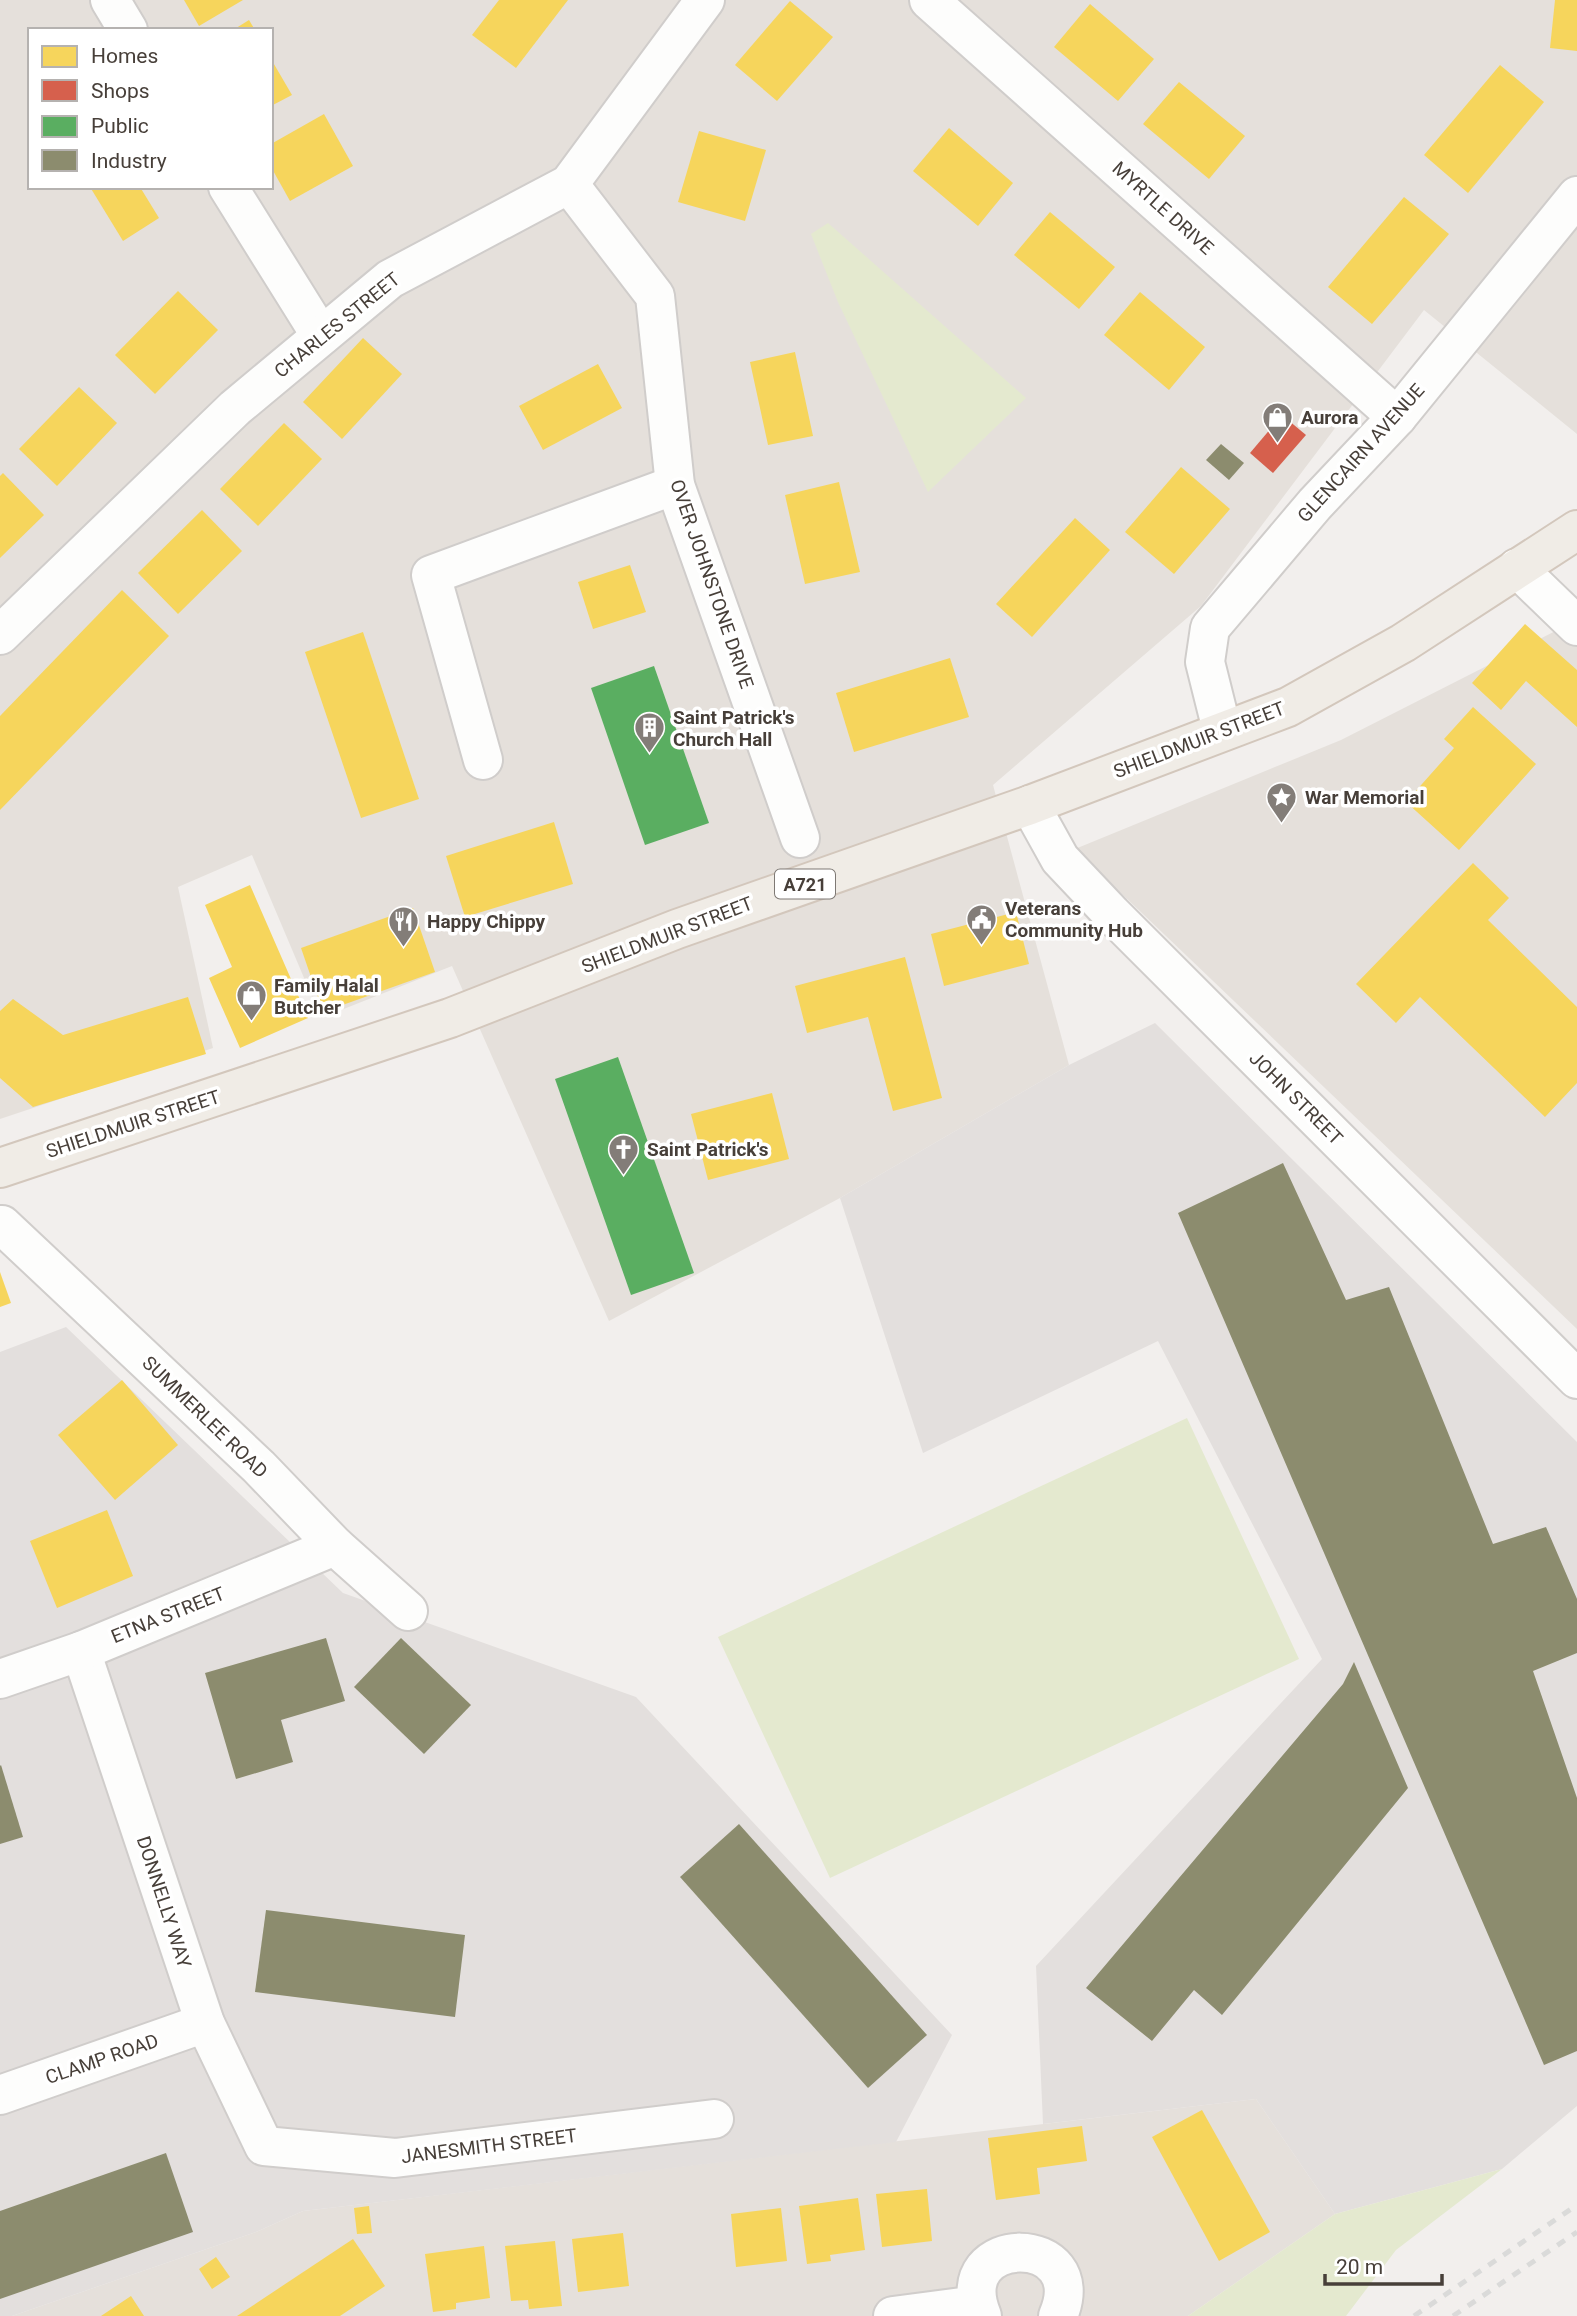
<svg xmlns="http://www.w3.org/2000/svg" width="1577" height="2316" viewBox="0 0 1577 2316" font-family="Roboto,sans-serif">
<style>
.residential{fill:#e5e0db;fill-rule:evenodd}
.industrial{fill:#e3dfdd}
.green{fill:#e4e9cf}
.homes{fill:#f6d55c}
.shops{fill:#d6604d}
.public{fill:#5aae61}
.industry{fill:#8c8c6e}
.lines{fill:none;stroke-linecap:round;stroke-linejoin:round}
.minor-casing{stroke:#d0cdcb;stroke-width:42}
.major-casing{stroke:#d3c7bc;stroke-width:42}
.minor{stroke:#fdfdfc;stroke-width:38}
.major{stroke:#f0ece6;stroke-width:38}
.rail{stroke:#dadad9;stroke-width:5;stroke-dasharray:9 9;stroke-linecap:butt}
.labels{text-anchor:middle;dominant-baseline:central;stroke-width:7;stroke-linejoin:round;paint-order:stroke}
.shield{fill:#fff;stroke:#7e7974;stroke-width:2}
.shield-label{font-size:18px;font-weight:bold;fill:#473f39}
.street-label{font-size:19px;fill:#473f39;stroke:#fff}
.poi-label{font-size:19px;font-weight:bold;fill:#473f39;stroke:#fff;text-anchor:start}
</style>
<rect width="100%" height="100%" fill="#f2efed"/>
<g class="residential">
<path d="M0 0H1577V434L1424 310 1201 606 993 785 1069 1065 840 1198 609 1321 452 966 321 1018 252 855 178 887 213 1048 0 1119ZM30 30H271V187H30Z"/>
<path d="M1577 620V1329L1075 849 1341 740Z"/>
<path d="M1256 2099 1335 2214 1188 2316H12L256 2232 303 2211Z"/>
</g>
<g class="industrial">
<path d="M1155 1023 1577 1442V2106L1502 2169 1335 2214 1256 2099 1043 2124 1036 1966 1322 1659 1158 1341 923 1453 840 1198 1069 1065Z"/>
<path d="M66 1327 343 1593 636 1697 952 2035 896 2142 303 2211 256 2232 12 2316H0V1352Z"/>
</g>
<g class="green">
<path d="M828 223 1026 398 928 492 838 302 811 234Z"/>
<path d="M1187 1418 1299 1659 830 1878 718 1637Z"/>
<path d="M1502 2169 1396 2250 1346 2316H1188L1335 2214Z"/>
</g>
<g class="homes">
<path d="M184 0H243L199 26Z"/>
<path d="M499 0H568L516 68 472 35Z"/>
<path d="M1555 0H1577V51L1550 48Z"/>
<path d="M790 1 833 37 777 101 735 65Z"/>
<path d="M1090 4 1154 59 1118 101 1054 47Z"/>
<path d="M249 20 255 30H233Z"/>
<path d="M271 59 292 95 271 106Z"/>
<path d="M1500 65 1544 102 1468 193 1424 155Z"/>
<path d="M1179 82 1245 136 1209 179 1143 124Z"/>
<path d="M324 114 353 166 290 201 271 167V144Z"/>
<path d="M949 128 1013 183 978 226 913 171Z"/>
<path d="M699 131 766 150 745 221 678 202Z"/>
<path d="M90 187H140L159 218 123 241Z"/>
<path d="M1404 197 1449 234 1372 324 1328 287Z"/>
<path d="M1050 212 1115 267 1079 309 1014 255Z"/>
<path d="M178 291 218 330 155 394 115 355Z"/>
<path d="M1140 292 1205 347 1169 390 1104 335Z"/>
<path d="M363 338 402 374 342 439 303 402Z"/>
<path d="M795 352 813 436 768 445 750 362Z"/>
<path d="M598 364 622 408 543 450 519 406Z"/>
<path d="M79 387 117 423 57 486 19 449Z"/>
<path d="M284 423 322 459 258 526 220 489Z"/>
<path d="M1181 467 1230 509 1174 574 1125 532Z"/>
<path d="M3 473 44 515 0 558V476Z"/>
<path d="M839 482 860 572 805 584 785 495Z"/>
<path d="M202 510 242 551 178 614 138 573Z"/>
<path d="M1075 518 1110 550 1032 637 996 604Z"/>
<path d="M630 565 646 612 593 629 578 582Z"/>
<path d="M122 590 169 636 0 810V716Z"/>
<path d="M1525 624 1577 670V727L1526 681 1501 710 1472 683Z"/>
<path d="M363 632 419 799 361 818 305 652Z"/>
<path d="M950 658 969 717 854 752 836 693Z"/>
<path d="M1473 707 1536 764 1459 850 1406 802 1454 748 1444 739Z"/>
<path d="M554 822 573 884 465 917 446 856Z"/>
<path d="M1473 863 1509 898 1488 920 1577 1007V1083L1545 1117 1420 997 1396 1023 1356 984Z"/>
<path d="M250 885 308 1018 240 1048 209 978 232 967 205 905Z"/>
<path d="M413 908 435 972 323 1012 301 948Z"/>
<path d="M1016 912 1029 964 944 986 931 934Z"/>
<path d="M905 957 942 1098 893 1111 868 1017 807 1033 795 986Z"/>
<path d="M188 997 206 1054 33 1107 0 1078V1011L13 999 63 1035Z"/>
<path d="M772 1093 789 1159 708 1180 691 1114Z"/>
<path d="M0 1272 11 1303 0 1307Z"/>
<path d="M122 1380 178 1445 115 1500 58 1435Z"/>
<path d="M107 1510 133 1576 57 1608 30 1541Z"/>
<path d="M1202 2110 1270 2232 1219 2261 1152 2137Z"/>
<path d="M1082 2126 1087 2161 1037 2168 1040 2194 996 2200 988 2138Z"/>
<path d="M927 2189 932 2241 882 2247 876 2194Z"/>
<path d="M858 2198 865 2250 830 2255 831 2261 807 2264 799 2206Z"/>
<path d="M369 2206 372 2233 357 2234 354 2208Z"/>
<path d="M781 2208 787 2261 736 2267 731 2214Z"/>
<path d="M623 2233 629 2286 578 2292 572 2239Z"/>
<path d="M353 2239 385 2286 340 2316H237Z"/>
<path d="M555 2241 562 2306 529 2309 528 2300 511 2301 505 2246Z"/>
<path d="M484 2246 490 2298 456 2303V2309L433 2312 425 2254Z"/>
<path d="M216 2257 230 2277 212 2289 199 2269Z"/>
<path d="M131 2296 144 2316H101Z"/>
</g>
<path class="shops" d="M1282 415 1306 435 1273 473 1250 453Z"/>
<g class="public">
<path d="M654 666 709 823 645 845 591 688Z"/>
<path d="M618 1057 694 1273 631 1295 555 1079Z"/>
</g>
<g class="industry">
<path d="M1221 444 1244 463 1229 480 1206 460Z"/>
<path d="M1283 1163 1346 1300 1389 1287 1493 1544 1546 1527 1577 1599V1653L1533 1671 1577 1798V2051L1544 2065 1178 1213Z"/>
<path d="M326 1638 345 1701 281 1720 293 1762 236 1779 205 1673Z"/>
<path d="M401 1638 471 1705 424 1754 354 1687Z"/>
<path d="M1354 1662 1408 1788 1222 2015 1194 1990 1152 2041 1086 1988 1343 1684Z"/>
<path d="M1 1765 23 1837 0 1844V1766Z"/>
<path d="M739 1824 927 2035 868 2088 680 1877Z"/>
<path d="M266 1910 465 1935 455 2017 255 1992Z"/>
<path d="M166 2153 193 2232 0 2299V2211Z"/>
</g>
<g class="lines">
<defs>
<g id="minor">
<path d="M110 0 128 30"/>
<path d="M929 0 1397 417"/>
<path d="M569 184 655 296 675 485 800 838"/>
<path d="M228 187 321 336"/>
<path d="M1517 568 1577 626"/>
<path d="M0 635 235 408 390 279 569 184 705 0"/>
<path d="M1222 730 1205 662 1210 628 1315 504 1397 417 1577 196"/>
<path d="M483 760 431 575 675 485"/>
<path d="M1030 805 1060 859 1112 914 1577 1379"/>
<path d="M2 1225 259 1467 335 1546 408 1611"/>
<path d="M81 1651 205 2023 264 2146 395 2158 714 2119"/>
<path d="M0 1679 81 1651 335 1546"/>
<path d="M0 2095 205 2023"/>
<path d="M893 2316 977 2305"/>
<path d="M982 2316C947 2231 1094 2232 1058 2316"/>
</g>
<path id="major" d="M0 1168 450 1018 677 929 1030 805 1288 707 1403 643 1577 530"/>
</defs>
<use href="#minor" class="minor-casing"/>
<use href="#major" class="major-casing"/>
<use href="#minor" class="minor"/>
<use href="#major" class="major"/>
<g class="rail">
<path d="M1414 2316 1577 2205"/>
<path d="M1453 2316 1577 2232"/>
</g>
</g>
<defs>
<symbol id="shop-pin" viewBox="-11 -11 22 30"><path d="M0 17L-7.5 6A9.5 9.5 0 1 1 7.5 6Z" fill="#837d78" stroke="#fff"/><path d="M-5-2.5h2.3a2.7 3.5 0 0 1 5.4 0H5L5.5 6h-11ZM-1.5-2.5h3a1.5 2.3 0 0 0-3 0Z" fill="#fff"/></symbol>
<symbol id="building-pin" viewBox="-11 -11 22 30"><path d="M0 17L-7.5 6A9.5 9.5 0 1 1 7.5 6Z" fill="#837d78" stroke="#fff"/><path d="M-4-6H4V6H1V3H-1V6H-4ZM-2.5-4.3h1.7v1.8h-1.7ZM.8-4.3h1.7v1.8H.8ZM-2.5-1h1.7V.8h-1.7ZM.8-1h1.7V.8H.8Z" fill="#fff"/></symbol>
<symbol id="sight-pin" viewBox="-11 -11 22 30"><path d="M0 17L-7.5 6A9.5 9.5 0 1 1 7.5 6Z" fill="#837d78" stroke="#fff"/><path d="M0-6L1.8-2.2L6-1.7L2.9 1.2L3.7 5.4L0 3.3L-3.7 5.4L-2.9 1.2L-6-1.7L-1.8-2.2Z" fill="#fff"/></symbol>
<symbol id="civic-pin" viewBox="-11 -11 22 30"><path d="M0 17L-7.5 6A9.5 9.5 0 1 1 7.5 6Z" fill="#837d78" stroke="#fff"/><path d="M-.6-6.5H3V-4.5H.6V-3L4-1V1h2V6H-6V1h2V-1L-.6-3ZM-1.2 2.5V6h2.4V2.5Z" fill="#fff"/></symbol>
<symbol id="restaurant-pin" viewBox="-11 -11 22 30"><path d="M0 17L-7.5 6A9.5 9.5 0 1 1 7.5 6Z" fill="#837d78" stroke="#fff"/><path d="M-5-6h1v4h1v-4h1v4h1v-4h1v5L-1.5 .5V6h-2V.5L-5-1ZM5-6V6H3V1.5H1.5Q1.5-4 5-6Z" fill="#fff"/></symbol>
<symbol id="church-pin" viewBox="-11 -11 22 30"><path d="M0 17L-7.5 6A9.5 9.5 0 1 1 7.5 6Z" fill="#837d78" stroke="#fff"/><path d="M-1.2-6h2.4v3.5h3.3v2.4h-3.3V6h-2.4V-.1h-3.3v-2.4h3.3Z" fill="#fff"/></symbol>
</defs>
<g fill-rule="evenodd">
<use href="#shop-pin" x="1260" y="400" width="35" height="47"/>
<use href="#building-pin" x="632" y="710" width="35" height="47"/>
<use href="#sight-pin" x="1264" y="780" width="35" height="47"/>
<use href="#civic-pin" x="964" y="902" width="35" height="47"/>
<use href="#restaurant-pin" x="386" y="904" width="35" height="47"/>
<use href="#shop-pin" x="234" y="978" width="35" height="47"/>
<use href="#church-pin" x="606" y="1132" width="35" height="47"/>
</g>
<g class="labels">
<rect class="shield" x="775" y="869.5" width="60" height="29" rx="5"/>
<g class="shield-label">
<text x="805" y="884">A721</text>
</g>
<g class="street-label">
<text transform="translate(1163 208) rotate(42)">MYRTLE DRIVE</text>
<text transform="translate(337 325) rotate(-39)">CHARLES STREET</text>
<text transform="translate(1361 453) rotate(-48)">GLENCAIRN AVENUE</text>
<text transform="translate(712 584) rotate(71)">OVER JOHNSTONE DRIVE</text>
<text transform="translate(1199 740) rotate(-21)">SHIELDMUIR STREET</text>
<text transform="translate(667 935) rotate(-21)">SHIELDMUIR STREET</text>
<text transform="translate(1296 1098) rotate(45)">JOHN STREET</text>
<text transform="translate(133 1124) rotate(-18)">SHIELDMUIR STREET</text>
<text transform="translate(205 1417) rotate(44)">SUMMERLEE ROAD</text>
<text transform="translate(168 1615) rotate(-22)">ETNA STREET</text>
<text transform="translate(164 1902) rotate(72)">DONNELLY WAY</text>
<text transform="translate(102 2059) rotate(-19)">CLAMP ROAD</text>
<text transform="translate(489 2146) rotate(-7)">JANESMITH STREET</text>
</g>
<g class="poi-label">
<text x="1301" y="417">Aurora</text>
<text x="673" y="717">Saint Patrick's<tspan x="673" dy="22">Church Hall</tspan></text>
<text x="1305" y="797">War Memorial</text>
<text x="1005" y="908">Veterans<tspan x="1005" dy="22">Community Hub</tspan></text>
<text x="427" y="921">Happy Chippy</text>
<text x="274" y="985">Family Halal<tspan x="274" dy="22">Butcher</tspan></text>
<text x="647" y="1149">Saint Patrick's</text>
</g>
</g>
<rect x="28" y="28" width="245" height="161" fill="#ffffff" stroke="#b5b2b0" stroke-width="2"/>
<rect x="42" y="46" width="35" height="21" fill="#f6d55c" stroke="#b5b2b0" stroke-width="2"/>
<text x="91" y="63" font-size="21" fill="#473f39">Homes</text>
<rect x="42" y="80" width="35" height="21" fill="#d6604d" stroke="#b5b2b0" stroke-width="2"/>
<text x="91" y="98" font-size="21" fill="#473f39">Shops</text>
<rect x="42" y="116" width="35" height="21" fill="#5aae61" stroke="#b5b2b0" stroke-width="2"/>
<text x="91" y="133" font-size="21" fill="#473f39">Public</text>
<rect x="42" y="150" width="35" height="21" fill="#8c8c6e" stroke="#b5b2b0" stroke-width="2"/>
<text x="91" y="168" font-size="21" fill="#473f39">Industry</text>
<path d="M1325 2274v10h117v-10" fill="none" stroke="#473f39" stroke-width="3.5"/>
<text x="1336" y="2274" font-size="21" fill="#473f39" stroke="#ffffff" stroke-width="5" paint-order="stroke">20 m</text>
</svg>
